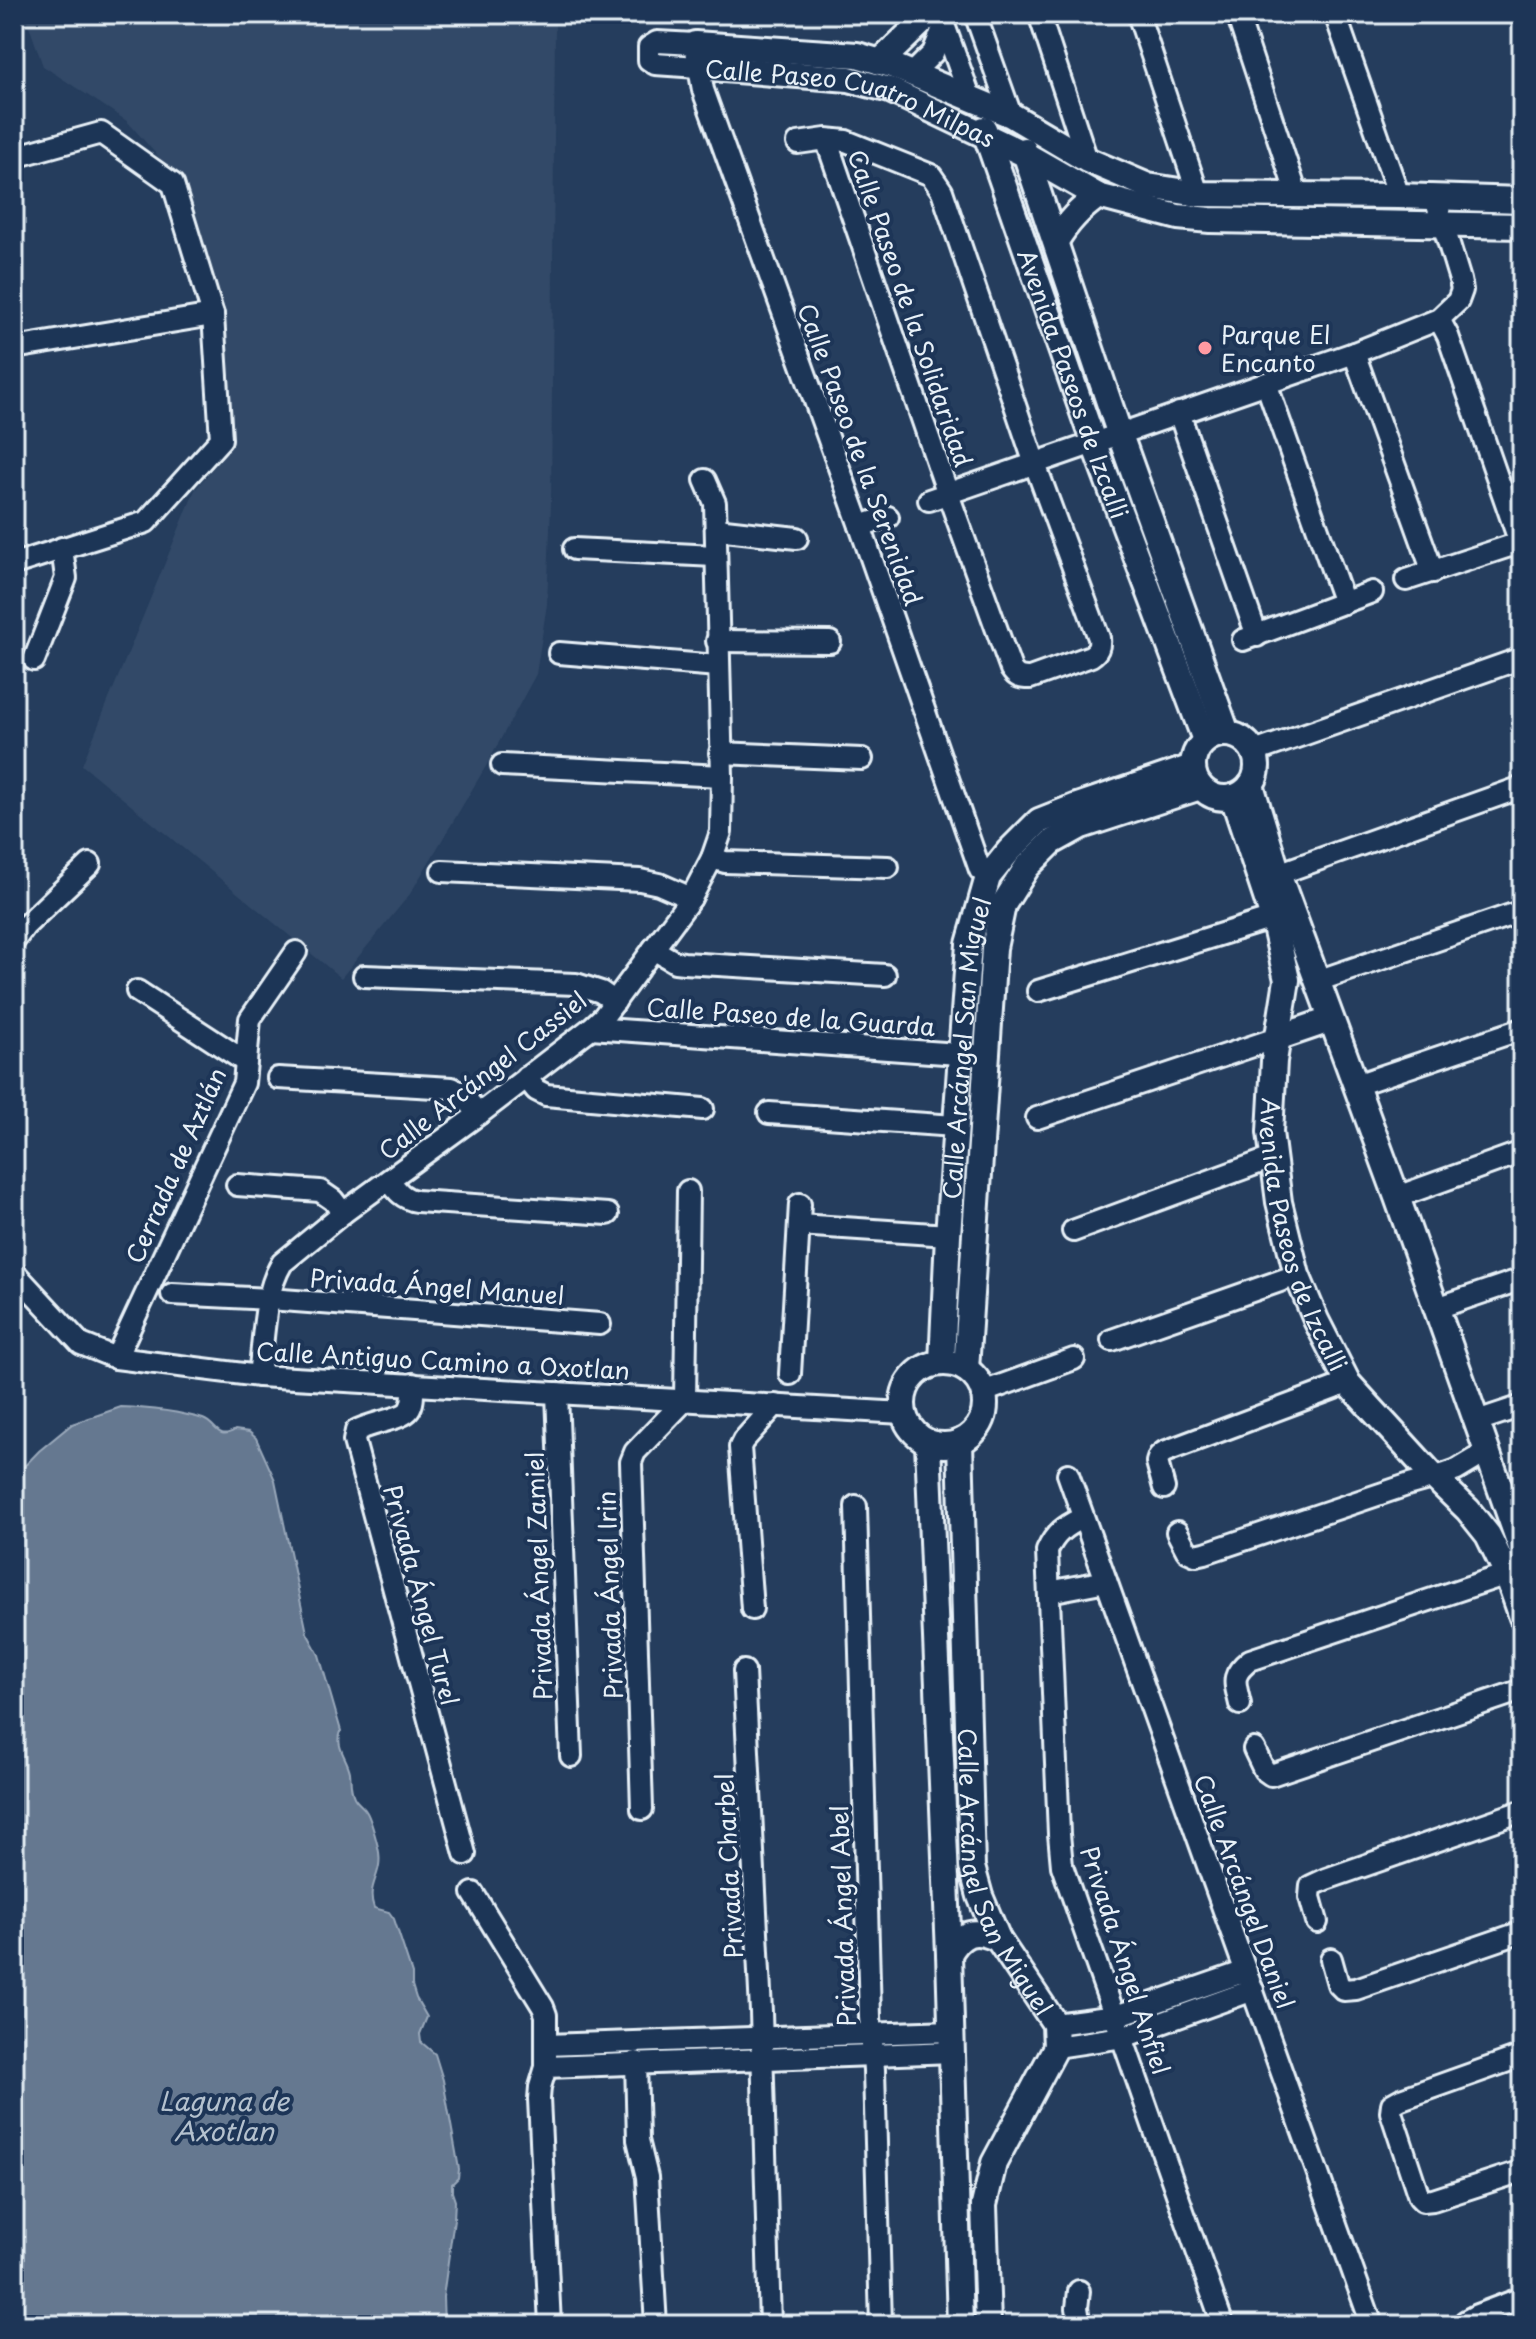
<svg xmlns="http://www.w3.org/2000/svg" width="1536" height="2339" viewBox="0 0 1536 2339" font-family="'Playpen Sans',sans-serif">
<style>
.built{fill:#334a68}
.water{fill:#657890;stroke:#99a8ba;stroke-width:2}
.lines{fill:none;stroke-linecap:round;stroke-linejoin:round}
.minor-casing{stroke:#e8f1f8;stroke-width:26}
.tertiary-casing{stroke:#e8f1f8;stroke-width:30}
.minor{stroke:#1d3557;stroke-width:20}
.tertiary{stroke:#1d3557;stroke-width:24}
.poi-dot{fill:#ff9aa2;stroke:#1d3557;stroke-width:3}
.labels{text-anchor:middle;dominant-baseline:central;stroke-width:8;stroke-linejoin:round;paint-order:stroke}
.street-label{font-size:24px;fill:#e8f1f8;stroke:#1d3557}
.poi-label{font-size:24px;fill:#e8f1f8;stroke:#1d3557;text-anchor:start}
.water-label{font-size:26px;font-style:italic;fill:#b4c1ce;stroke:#1d3557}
</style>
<rect width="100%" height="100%" fill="#253d5d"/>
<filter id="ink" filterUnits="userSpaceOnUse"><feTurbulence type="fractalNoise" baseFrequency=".0125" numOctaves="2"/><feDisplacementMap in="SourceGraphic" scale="16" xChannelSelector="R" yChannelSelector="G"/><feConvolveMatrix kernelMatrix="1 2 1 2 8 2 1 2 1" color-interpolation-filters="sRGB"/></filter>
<g filter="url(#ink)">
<path class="built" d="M25 14H576L555 22 551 503 547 604 536 674 486 766 410 894 341 978 82 765 195 490 229 449 226 322 186 188 127 121 43 66Z"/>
<path class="water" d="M121 1407C149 1408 177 1411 203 1419 217 1424 217 1441 235 1430L249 1432 256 1438 275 1480 307 1633 319 1655 341 1731C335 1748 347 1757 350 1772 351 1781 350 1789 354 1797 357 1803 363 1806 366 1811 370 1817 376 1839 378 1847 385 1875 365 1884 374 1908L389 1912 394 1919 412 1974V1985L416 1998 427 2017 420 2034 421 2042 435 2054 443 2080 459 2169 458 2178 452 2184V2192L455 2201 454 2219 443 2297 444 2325H14V1477L39 1451 72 1424Z"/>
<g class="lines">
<defs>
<g id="minor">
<path d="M940 14 970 97"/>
<path d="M975 14 1011 115"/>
<path d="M1039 14 1087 160"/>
<path d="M1138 14 1198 194"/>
<path d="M1237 14 1297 195"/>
<path d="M1335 14 1399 196"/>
<path d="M698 67 655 64 649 60V47L657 42 695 44 703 90 860 526 980 870 988 877"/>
<path d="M912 74 933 53 944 26"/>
<path d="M798 143 826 139 846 141 931 175 942 191 1035 464 1099 638C1100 647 1098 651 1091 656L1030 678C1020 678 1016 677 1011 669L948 494 826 139"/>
<path d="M14 157 101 133 173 184 213 315 221 439 146 522 14 564"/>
<path d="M1439 319 1448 336 1520 543"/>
<path d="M14 348 213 315"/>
<path d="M1354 353 1433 572"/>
<path d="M1266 383 1344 603"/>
<path d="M1179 413 1257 636"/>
<path d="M929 500 1354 353 1439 319 1458 301 1462 290 1460 280 1435 198"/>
<path d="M860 526 888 517"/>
<path d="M716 529 797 538"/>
<path d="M574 549 715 556"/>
<path d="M1406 580 1522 542"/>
<path d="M1243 640 1372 592"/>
<path d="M717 641 830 642"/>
<path d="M559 653 718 666"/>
<path d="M34 660 66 578 62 548"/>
<path d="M1254 752 1522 658"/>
<path d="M720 753 862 759"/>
<path d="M502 765 722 776"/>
<path d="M712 858 725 862 888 867"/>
<path d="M442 871 640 880 659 884 691 898"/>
<path d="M1278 874 1522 787"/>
<path d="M14 941 25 926 90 864"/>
<path d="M653 949 675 962 684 963 885 975"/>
<path d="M364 976 576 984 601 992 615 1002"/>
<path d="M1317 981 1522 911"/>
<path d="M137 991 246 1062"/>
<path d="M1038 991 1273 918"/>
<path d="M591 1028 987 1056"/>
<path d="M526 1077 536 1090 546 1095 703 1109"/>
<path d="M278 1078 452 1088 461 1093 479 1114"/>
<path d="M1356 1085 1522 1029"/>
<path d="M769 1113 955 1126"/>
<path d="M1037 1118 1277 1038"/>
<path d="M389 1180C397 1191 403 1199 417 1201L608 1214"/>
<path d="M237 1185 320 1191 333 1200 343 1213"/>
<path d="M1397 1197 1522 1152"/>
<path d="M799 1225 948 1235"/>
<path d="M1073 1231 1272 1158"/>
<path d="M14 1272 81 1344 116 1358 259 1376 903 1413"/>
<path d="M172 1294 269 1299 600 1324"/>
<path d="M1437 1308 1522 1279"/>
<path d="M1112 1340 1297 1275"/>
<path d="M116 1358 244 1083 250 1019 296 952"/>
<path d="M790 1374 800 1204"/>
<path d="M259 1376C264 1339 263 1295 282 1263L343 1213 479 1114 591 1028 604 1016 691 898 712 858 721 832 722 776 715 503 705 480"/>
<path d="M413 1384C413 1392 414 1403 409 1410 403 1419 369 1423 356 1431L354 1441 465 1854"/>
<path d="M983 1392 1074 1359"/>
<path d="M557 1393 571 1756"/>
<path d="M1477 1421 1522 1406"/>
<path d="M1068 1474 1372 2325"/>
<path d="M1164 1488 1157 1462 1159 1456 1164 1452 1348 1383"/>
<path d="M856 1506 870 2017 874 2070 881 2325"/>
<path d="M1082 1518C1065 1526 1055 1533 1047 1551L1059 1834 1062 1866 1223 2325"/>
<path d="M1177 1532 1187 1551 1196 1555 1205 1553 1410 1484 1446 1474 1457 1470 1487 1452"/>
<path d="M1049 1592 1106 1581"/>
<path d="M752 1609 740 1447 743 1441 775 1405"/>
<path d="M744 1671 761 2012 770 2325"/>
<path d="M1240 1704C1235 1682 1230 1676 1250 1660L1507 1574"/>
<path d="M1254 1749 1264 1770 1271 1775 1522 1690"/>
<path d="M642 1809 631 1462 635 1452 685 1400 688 1191"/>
<path d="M473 1893 543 2007 546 2015V2067L540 2087 539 2099 550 2325"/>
<path d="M1317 1922 1310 1897 1311 1886 1326 1879 1522 1811"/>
<path d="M1331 1959 1338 1984 1344 1990 1356 1989 1522 1932"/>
<path d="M1055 2024 1116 2016 1246 1971"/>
<path d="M546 2045 952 2031"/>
<path d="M1056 2047 1123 2037 1253 1990"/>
<path d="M1522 2056 1401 2099 1392 2104 1391 2112 1419 2197 1423 2201 1433 2200 1522 2171"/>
<path d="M636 2062 638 2140 647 2177 656 2325"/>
<path d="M546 2067 953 2052"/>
<path d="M1079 2291 1077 2308 1080 2325"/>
<path d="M1466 2325V2321L1477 2315 1522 2298"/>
</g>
<g id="tertiary">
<path d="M695 44 857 55 891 65 1011 115 1087 160 1148 186 1198 194 1399 196 1522 200"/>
<path d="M880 62 930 14"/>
<path id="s1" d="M698 67 849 79 890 90 1026 155 1098 196 1178 217 1210 220 1522 226"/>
<path id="s2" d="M984 129 1094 444 1205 740"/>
<path d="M1024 150 1120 435 1227 733"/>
<path d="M1056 241C1068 221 1080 209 1098 196"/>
<circle cx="1225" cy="766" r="32"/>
<path d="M1251 785 1278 874 1397 1197 1522 1550"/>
<path id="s3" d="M1233 797 1273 918 1287 980 1274 1061 1270 1132 1279 1202 1297 1275 1316 1320 1348 1383 1434 1477 1468 1510 1488 1535 1507 1574 1522 1617"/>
<path d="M1277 1038 1330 1020"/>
<circle cx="944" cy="1404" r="41"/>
<path id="s4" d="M942 1363 948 1235 969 944 988 877 1009 851 1039 821 1077 806 1192 767"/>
<path d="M966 1369 994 948 1003 905 1027 867 1052 842 1081 826 1200 787"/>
<path id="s5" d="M960 1442 972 1867 980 1896 998 1939 1055 2024 1056 2047 994 2163 984 2205 988 2325"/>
<path d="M928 1443 949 1954 960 2325"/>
<path d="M949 1954C962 1932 974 1928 998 1939"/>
</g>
</defs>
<use href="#minor" class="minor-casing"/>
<use href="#tertiary" class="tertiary-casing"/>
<use href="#minor" class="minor"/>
<use href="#tertiary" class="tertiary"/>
</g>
</g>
<circle class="poi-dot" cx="1205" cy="348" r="8"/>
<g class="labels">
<g class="street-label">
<text stroke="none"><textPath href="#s1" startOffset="158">Calle Paseo Cuatro Milpas</textPath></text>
<text transform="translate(911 308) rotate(71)">Calle Paseo de la Solidaridad</text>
<text stroke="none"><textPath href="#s2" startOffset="270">Avenida Paseos de Izcalli</textPath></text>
<text transform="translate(861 454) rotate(70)">Calle Paseo de la Serenidad</text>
<text transform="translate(791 1016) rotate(4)">Calle Paseo de la Guarda</text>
<text stroke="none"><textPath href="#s4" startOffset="316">Calle Arcángel San Miguel</textPath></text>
<text transform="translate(482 1075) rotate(-38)">Calle Arcángel Cassiel</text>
<text transform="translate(175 1165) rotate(-66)">Cerrada de Aztlán</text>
<text stroke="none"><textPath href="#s3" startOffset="452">Avenida Paseos de Izcalli</textPath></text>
<text transform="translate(437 1286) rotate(4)">Privada Ángel Manuel</text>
<text transform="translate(443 1360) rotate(3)">Calle Antiguo Camino a Oxotlan</text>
<text transform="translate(538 1576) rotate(-92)">Privada Ángel Zamiel</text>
<text transform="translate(422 1595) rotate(75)">Privada Ángel Turel</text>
<text transform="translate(609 1595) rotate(-92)">Privada Ángel Irin</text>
<text transform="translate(728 1866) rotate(-93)">Privada Charbel</text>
<text stroke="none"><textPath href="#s5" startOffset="438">Calle Arcángel San Miguel</textPath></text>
<text transform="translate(1245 1891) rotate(70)">Calle Arcángel Daniel</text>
<text transform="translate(842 1916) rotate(-92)">Privada Ángel Abel</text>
<text transform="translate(1126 1960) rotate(72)">Privada Ángel Anfiel</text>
</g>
<g class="poi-label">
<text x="1221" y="334">Parque El<tspan x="1221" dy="28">Encanto</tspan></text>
</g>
<g class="water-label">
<text x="224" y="2100">Laguna de<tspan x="224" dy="30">Axotlan</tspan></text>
</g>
</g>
<rect width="1536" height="2339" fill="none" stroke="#1d3557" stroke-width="48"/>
<rect x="24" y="24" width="1488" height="2291" fill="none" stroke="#e8f1f8" stroke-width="3" filter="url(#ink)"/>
</svg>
